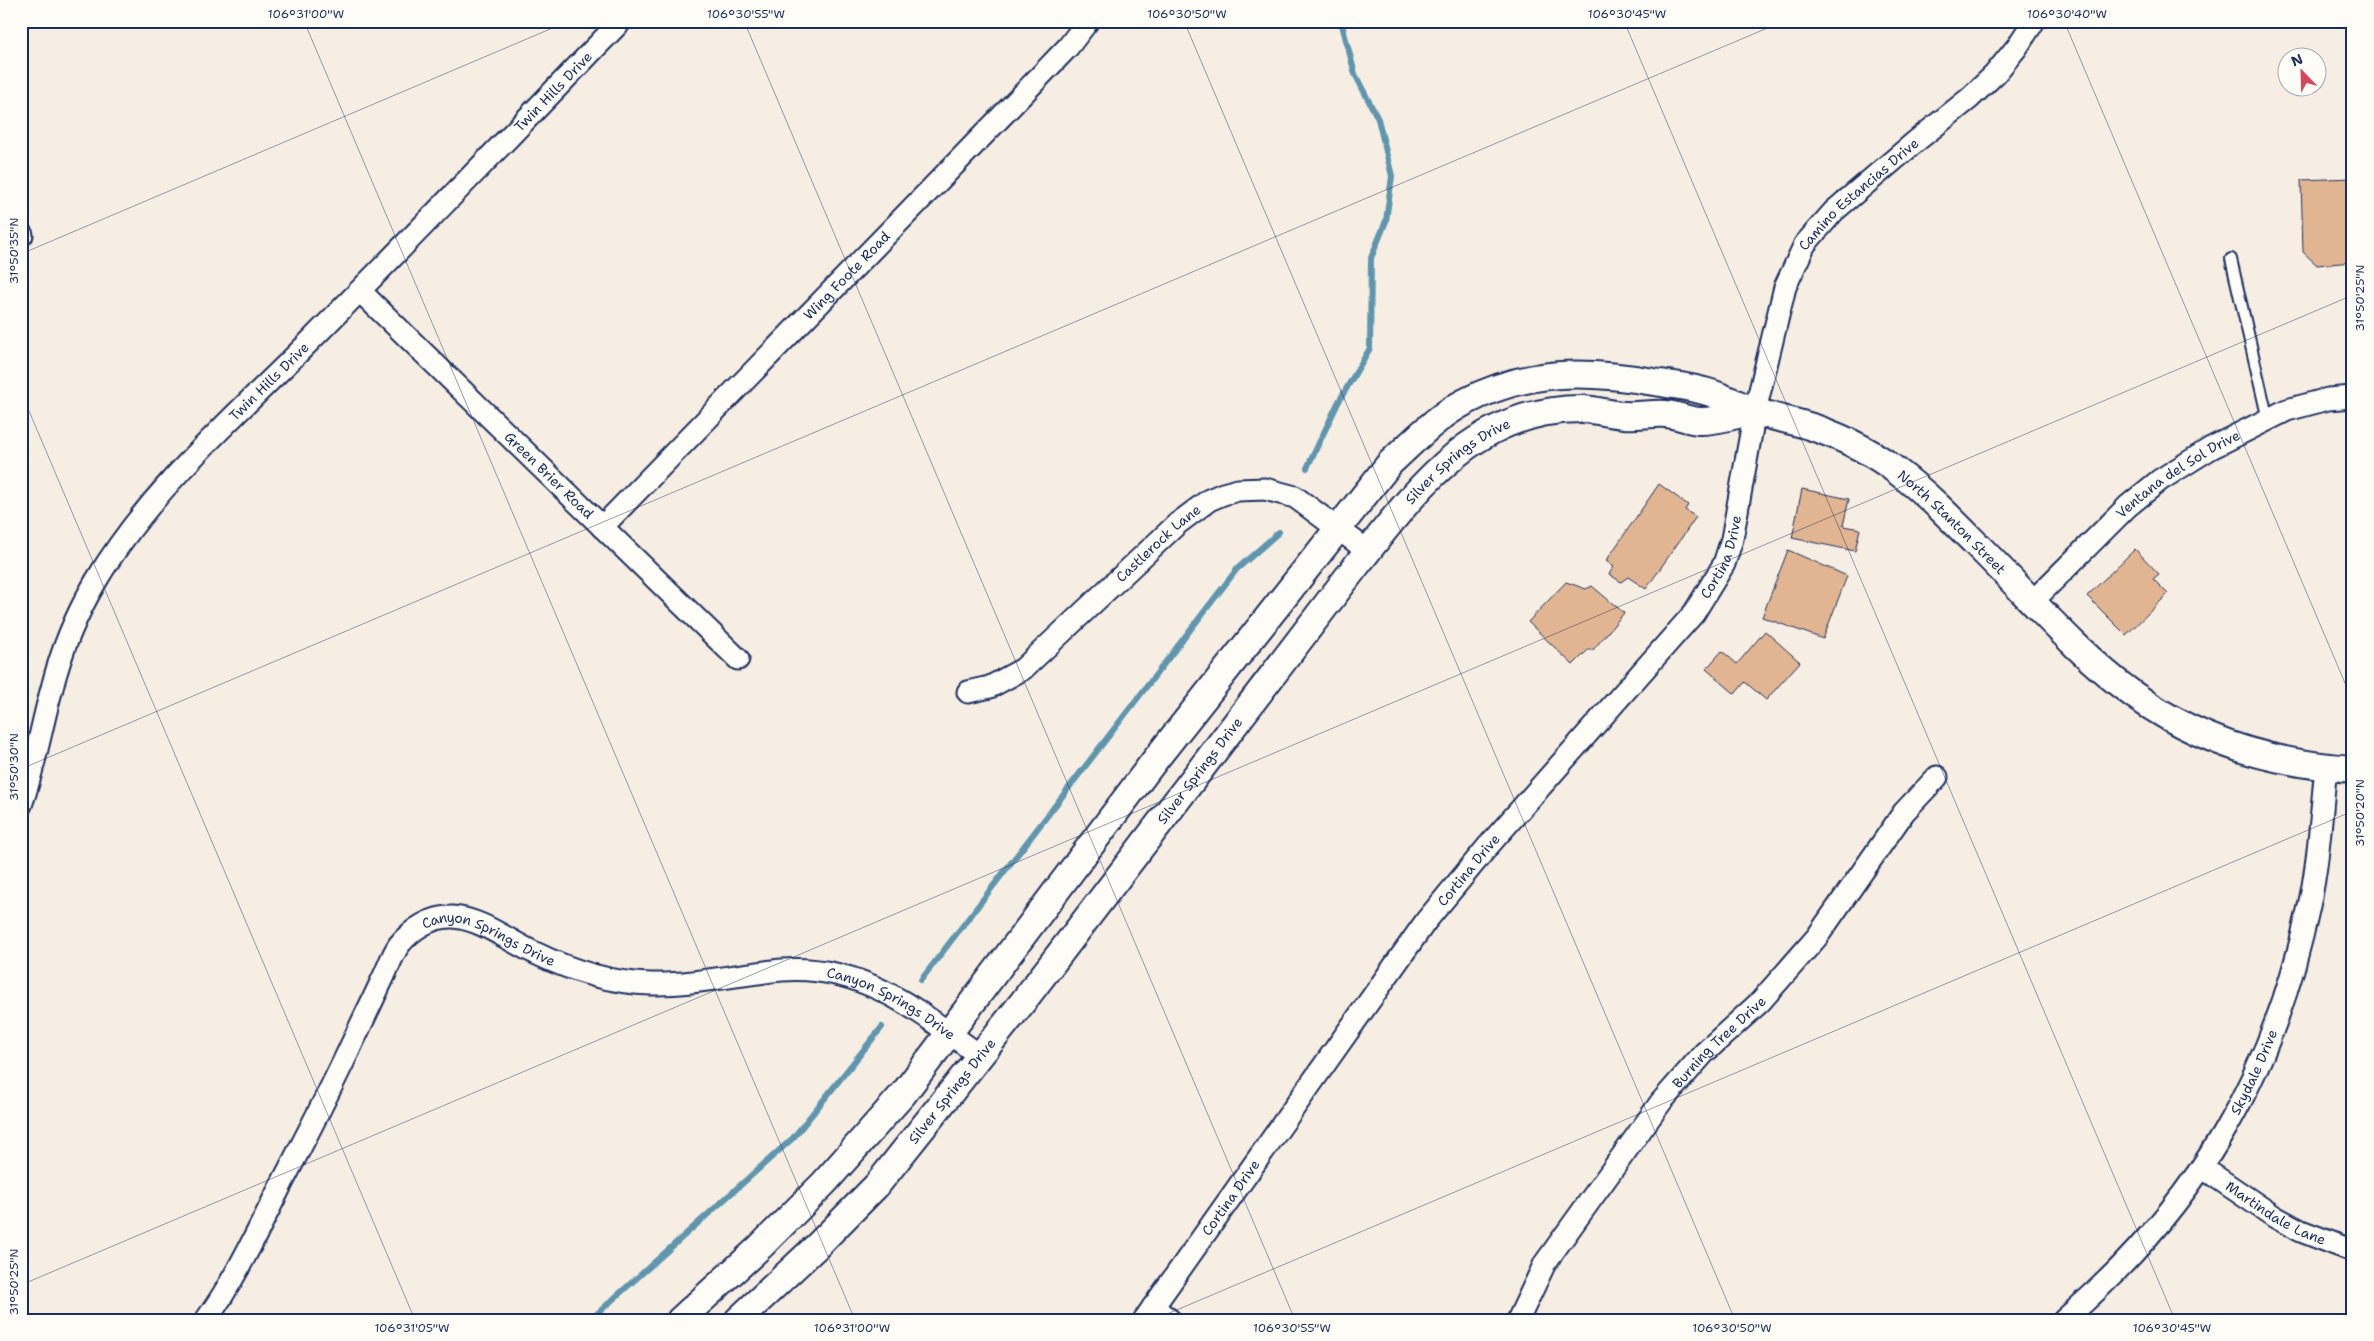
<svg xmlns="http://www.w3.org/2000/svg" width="2374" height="1341" viewBox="0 0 2374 1341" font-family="'Shantell Sans',sans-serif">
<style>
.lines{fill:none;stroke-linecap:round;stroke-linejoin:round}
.stream{stroke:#5e96ae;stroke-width:6}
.building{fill:#e1b591;stroke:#1b2f5e}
.service-casing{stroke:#1b2f5e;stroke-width:14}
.minor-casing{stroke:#1b2f5e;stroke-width:25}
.tertiary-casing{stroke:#1b2f5e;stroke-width:30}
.service{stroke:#fdfcf7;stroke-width:10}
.minor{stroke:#fdfcf7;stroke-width:21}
.tertiary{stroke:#fdfcf7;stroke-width:26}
.ticks{fill:none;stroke:#1b2f5e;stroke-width:1;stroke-opacity:0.45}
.labels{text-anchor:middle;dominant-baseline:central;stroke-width:4.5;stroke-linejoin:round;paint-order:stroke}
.street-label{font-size:14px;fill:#1b2f5e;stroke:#fdfcf7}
.neatline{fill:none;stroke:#1b2f5e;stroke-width:2}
.ticks-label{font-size:12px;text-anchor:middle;fill:#1b2f5e}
</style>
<rect width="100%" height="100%" fill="#f7eee3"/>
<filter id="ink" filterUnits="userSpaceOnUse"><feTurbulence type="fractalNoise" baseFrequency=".02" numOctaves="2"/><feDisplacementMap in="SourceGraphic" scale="10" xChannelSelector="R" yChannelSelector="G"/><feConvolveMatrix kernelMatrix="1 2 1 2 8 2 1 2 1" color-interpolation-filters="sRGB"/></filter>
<g filter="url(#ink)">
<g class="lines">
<g class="stream">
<path d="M1307 468 1338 403 1370 348 1371 258 1386 221 1392 176 1378 119 1355 74 1341 21"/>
<path d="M921 980 1237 569 1279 532"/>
<path d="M590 1320 793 1138 882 1027"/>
</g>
</g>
<g class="building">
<path d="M2353 178V262L2317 265 2303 252 2301 180Z"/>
<path d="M1659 484 1688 505 1685 510 1696 517 1646 589 1628 577 1621 582 1609 574 1614 567 1606 561Z"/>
<path d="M1802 489 1849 499 1843 526 1860 529 1855 551 1792 538Z"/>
<path d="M2135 549 2159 574 2153 579 2168 594 2126 635 2087 596Z"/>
<path d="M1788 550 1847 576 1823 639 1762 617Z"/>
<path d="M1566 582 1586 589 1592 586 1624 613 1593 650H1588L1573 665 1528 622Z"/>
<path d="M1765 631 1800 662 1766 700 1745 682 1735 694 1706 669 1722 651 1737 664Z"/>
</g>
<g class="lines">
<defs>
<path id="service" d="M2231 259 2268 420"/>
<g id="minor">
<path d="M21 235H22"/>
<path id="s1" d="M360 291 738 659"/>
<path id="s2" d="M602 527 997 121 1068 47 1088 21"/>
<path id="s3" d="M2033 601 2128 506 2160 480 2211 448 2287 410 2328 399 2353 397"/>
<path id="s4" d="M968 692 990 687 1023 669 1177 524 1209 500 1223 494 1238 490 1265 489 1295 497 1368 551"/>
<path id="s5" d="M21 805C35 767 41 727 52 688 61 652 77 613 96 581 150 489 237 415 311 340 415 235 518 128 621 21"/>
<path id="s6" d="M2203 1168 2275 1217 2301 1231 2353 1251"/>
<path d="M1153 1307 1170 1320"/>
<path id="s7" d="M206 1320C235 1280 256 1234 278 1191 302 1144 327 1097 349 1050 360 1026 372 1002 383 978 388 968 392 955 399 945 412 929 432 916 453 917 482 919 510 942 535 953 572 971 610 983 651 984 695 985 739 974 782 970 863 964 919 1011 980 1056"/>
<path id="s8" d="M1144 1320 1426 921 1489 845 1694 613 1724 564 1732 539 1755 411 1785 287 1805 244 1834 211 1915 142 1970 98 1995 74 2017 47 2034 21"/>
<path id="s9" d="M1518 1320 1545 1263 1661 1102 1704 1053 1760 1002 1817 937 1904 812 1937 777"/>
<path id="s10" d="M2064 1320C2195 1207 2273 1077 2309 906 2319 861 2321 814 2326 767"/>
</g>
<g id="tertiary">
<path id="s11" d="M680 1320 760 1247 824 1183 904 1093 1155 760 1390 463C1413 442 1435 418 1463 403 1527 369 1585 370 1654 382 1674 385 1695 387 1714 394 1728 399 1741 406 1755 411 1775 418 1795 421 1815 428 1844 438 1874 453 1898 472 1930 496 1956 524 1984 552 2031 599 2080 656 2134 695 2199 742 2273 764 2353 769"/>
<path id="s12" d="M738 1320 817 1246 877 1185 1022 1003 1356 566C1417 489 1474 408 1583 409 1597 410 1610 414 1624 415 1638 416 1652 413 1666 414 1677 415 1688 420 1699 421 1716 422 1738 414 1755 411"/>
</g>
</defs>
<use href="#service" class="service-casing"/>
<use href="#minor" class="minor-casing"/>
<use href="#tertiary" class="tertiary-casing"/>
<use href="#service" class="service"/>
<use href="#minor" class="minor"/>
<use href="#tertiary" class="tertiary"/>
</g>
</g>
<path class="ticks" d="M304 21 855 1320M744 21 1295 1320M1184 21 1735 1320M1624 21 2175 1320M2064 21 2353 702M21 254 569 21M21 392 415 1320M21 769 1784 21M21 1285 2353 295M1153 1320 2353 811"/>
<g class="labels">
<g class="street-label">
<text stroke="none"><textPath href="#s5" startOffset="908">Twin Hills Drive</textPath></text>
<text stroke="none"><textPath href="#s8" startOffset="1359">Camino Estancias Drive</textPath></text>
<text stroke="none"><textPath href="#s2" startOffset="351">Wing Foote Road</textPath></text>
<text stroke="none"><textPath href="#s5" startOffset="502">Twin Hills Drive</textPath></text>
<text stroke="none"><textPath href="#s12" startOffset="1124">Silver Springs Drive</textPath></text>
<text stroke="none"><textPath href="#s1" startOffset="264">Green Brier Road</textPath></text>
<text stroke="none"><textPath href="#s3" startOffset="194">Ventana del Sol Drive</textPath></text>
<text stroke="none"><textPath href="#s11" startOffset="1742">North Stanton Street</textPath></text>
<text stroke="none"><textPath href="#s4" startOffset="245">Castlerock Lane</textPath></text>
<text stroke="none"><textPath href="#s8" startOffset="960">Cortina Drive</textPath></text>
<text stroke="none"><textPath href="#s12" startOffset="719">Silver Springs Drive</textPath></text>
<text stroke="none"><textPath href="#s8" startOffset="555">Cortina Drive</textPath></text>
<text stroke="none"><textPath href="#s7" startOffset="525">Canyon Springs Drive</textPath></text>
<text stroke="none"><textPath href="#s7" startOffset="945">Canyon Springs Drive</textPath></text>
<text stroke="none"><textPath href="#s9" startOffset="345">Burning Tree Drive</textPath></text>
<text stroke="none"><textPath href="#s10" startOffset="315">Skydale Drive</textPath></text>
<text stroke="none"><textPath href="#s12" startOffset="314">Silver Springs Drive</textPath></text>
<text stroke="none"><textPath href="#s8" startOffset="150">Cortina Drive</textPath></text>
<text stroke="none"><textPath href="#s6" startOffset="86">Martindale Lane</textPath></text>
</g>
</g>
<rect width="2374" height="1341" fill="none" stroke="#fdfcf7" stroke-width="55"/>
<g transform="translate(2302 72) rotate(337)"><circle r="24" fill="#fdfcf7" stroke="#a3aaba"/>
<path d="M0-4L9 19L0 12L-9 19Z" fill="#d1495b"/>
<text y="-8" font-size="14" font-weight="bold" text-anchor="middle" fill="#1b2f5e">N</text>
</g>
<rect x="28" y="28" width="2318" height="1286" class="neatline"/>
<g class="ticks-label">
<text x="306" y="18">106°31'00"W</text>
<text x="746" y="18">106°30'55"W</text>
<text x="1187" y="18">106°30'50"W</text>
<text x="1627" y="18">106°30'45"W</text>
<text x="2067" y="18">106°30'40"W</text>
<text transform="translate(14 251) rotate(-90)" y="4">31°50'35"N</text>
<text transform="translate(2360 298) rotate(-90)" y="4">31°50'25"N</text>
<text transform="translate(14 767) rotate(-90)" y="4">31°50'30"N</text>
<text transform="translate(2360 813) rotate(-90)" y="4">31°50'20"N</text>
<text transform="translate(14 1282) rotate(-90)" y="4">31°50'25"N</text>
<text x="412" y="1332">106°31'05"W</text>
<text x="852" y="1332">106°31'00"W</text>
<text x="1292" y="1332">106°30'55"W</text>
<text x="1732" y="1332">106°30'50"W</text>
<text x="2172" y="1332">106°30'45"W</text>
</g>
</svg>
